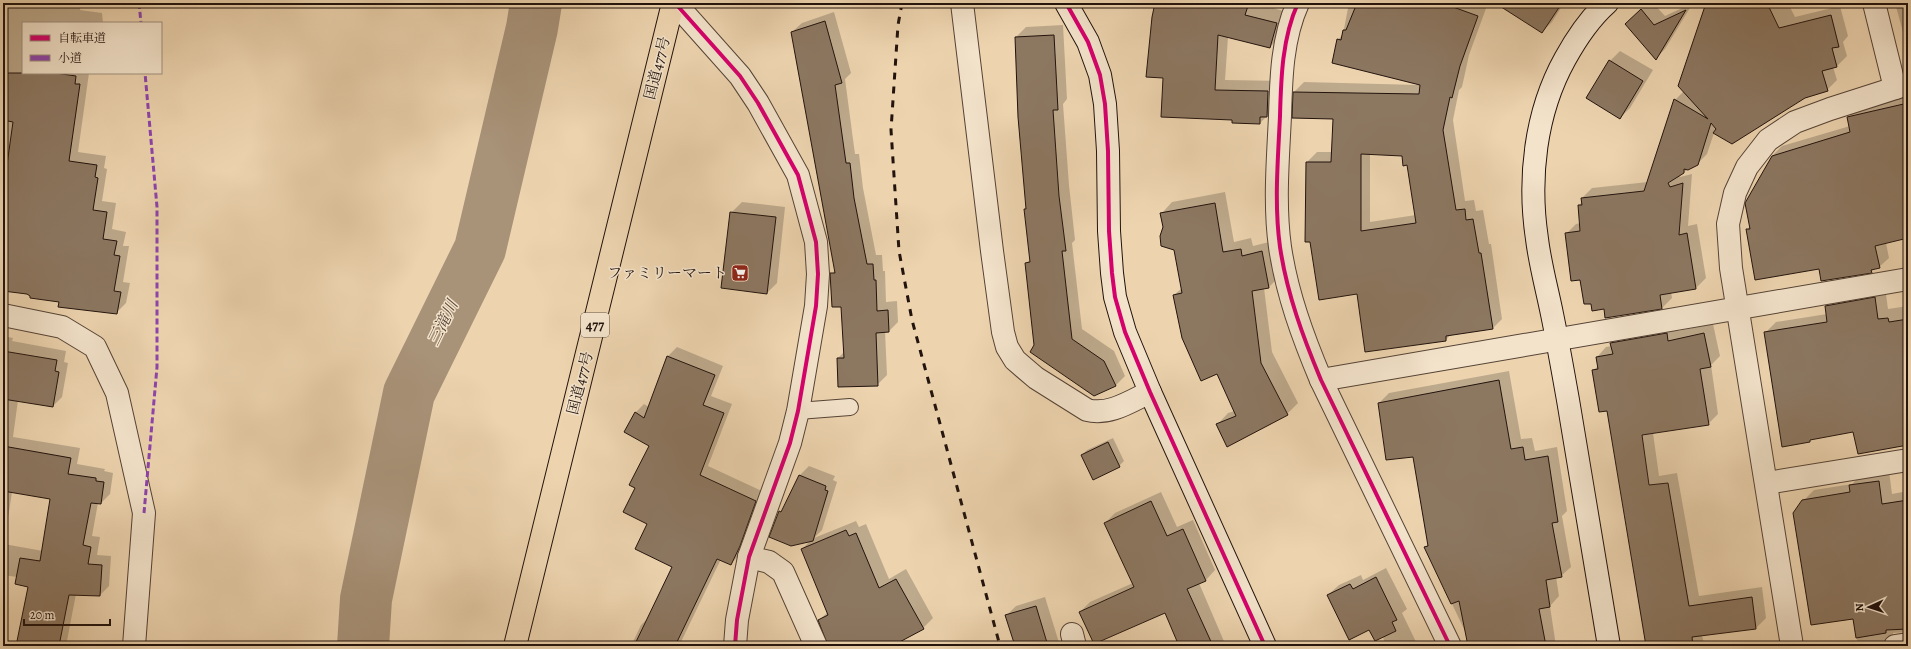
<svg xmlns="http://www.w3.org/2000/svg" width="1911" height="649" viewBox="0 0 1911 649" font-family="Alegreya,'Noto Serif JP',serif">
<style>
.shadow{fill:#0003;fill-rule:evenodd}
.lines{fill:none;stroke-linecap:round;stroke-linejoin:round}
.river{stroke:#a89278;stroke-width:52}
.building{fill:#8c7761;stroke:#22130d;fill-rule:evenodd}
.lane-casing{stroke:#554336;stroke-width:18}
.street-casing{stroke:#554336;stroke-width:24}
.secondary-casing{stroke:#22130d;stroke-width:24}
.highway-casing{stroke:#22130d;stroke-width:24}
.lane{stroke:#f3e3cb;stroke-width:16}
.street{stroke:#f3e3cb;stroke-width:22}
.secondary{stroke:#f3e3cb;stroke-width:22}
.highway{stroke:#edd4af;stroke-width:22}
.rail{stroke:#22130d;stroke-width:3;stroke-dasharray:7 7;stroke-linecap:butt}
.quiet{stroke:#8e44ad;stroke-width:3;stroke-dasharray:6 3;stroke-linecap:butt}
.cycleway-casing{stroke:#f3e3cb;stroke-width:6}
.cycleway{stroke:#d6006c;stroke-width:4}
.labels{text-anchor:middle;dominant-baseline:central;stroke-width:3;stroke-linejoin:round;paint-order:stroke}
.shield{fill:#f3e3cb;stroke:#615146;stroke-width:1}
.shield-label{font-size:14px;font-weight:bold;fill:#22130d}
.street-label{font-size:15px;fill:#22130d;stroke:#f3e3cb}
.poi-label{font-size:15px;fill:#22130d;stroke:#f3e3cb;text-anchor:end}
.water-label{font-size:16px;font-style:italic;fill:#584638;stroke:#f3e3cb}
</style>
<rect width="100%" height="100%" fill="#edd4af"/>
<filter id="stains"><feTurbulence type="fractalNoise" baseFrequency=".005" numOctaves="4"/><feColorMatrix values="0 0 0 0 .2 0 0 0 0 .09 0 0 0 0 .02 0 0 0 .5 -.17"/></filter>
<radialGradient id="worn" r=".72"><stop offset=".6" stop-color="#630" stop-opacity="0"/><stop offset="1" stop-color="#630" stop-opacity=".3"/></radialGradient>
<g class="shadow">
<path d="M3 3H26L42 6V3H81L80 10 102 13 103 23H23V73H89L78 152 106 156 104 168 107 169 102 201 116 203 112 229 126 232 123 246H129L123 282 130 283 126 303 117 312 3 290Z"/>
<path d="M1156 3H1256L1287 12 1281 36 1270 47 1228 37 1225 80 1279 81 1278 105 1260 123 1164 77Z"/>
<path d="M1349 3H1488L1469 55 1462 87 1459 90 1453 120 1465 201 1474 200 1476 211 1483 210 1489 244H1491L1502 319 1492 329 1451 334 1446 340 1358 293 1307 162 1317 152H1333L1334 118 1294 92 1304 82 1419 85 1338 40 1343 34ZM1370 153 1403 155 1408 164 1416 215 1370 222Z"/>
<path d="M1497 3H1564L1552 22 1542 32Z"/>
<path d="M1648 3H1653L1665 16 1693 3 1665 49 1656 58 1636 14Z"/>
<path d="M1707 3H1788L1795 17 1840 6 1848 36 1843 42 1847 56 1837 66 1833 67 1837 80 1827 90 1805 97 1714 133 1707 154 1697 164 1679 175 1680 177 1692 174 1688 226 1697 224 1706 278 1696 288 1671 292 1672 298 1662 308 1606 317 1604 308 1592 302 1581 279 1566 234 1576 224 1581 223 1579 205 1583 201 1582 198 1592 188 1648 182 1675 100 1684 91Z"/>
<path d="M1895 3H1908V50Z"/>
<path d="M834 12 851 73 845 79 855 154H859L863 188 876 255H882L883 271H885L886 302 897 301 898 322 889 331H885L887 375 877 385 838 358 845 351 842 306 832 274 835 270 792 32 802 23Z"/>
<path d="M1063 25 1067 99 1063 104 1069 185 1075 240 1072 243 1082 329 1114 351 1125 376 1115 386 1035 346 1026 263 1031 259 1025 209 1027 208 1016 37 1026 27Z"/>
<path d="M1620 51 1653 70 1630 108 1620 118 1610 61Z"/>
<path d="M1908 94V237L1886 243 1889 258 1879 267 1875 268 1871 272 1820 268 1747 230 1750 226 1772 156 1782 146 1850 126 1848 117 1857 108 1905 97Z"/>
<path d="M1225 192 1234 242 1251 238 1253 246 1273 241 1280 276 1269 287 1264 288 1272 352 1298 403 1287 414 1218 424 1228 413 1235 411 1217 373 1174 295 1182 288 1175 249 1164 228 1162 213 1172 202Z"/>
<path d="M742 202 785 207 777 283 767 293 731 213Z"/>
<path d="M1885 287 1888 309 1908 306V444L1854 431 1813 438 1809 441 1765 333 1776 322 1827 314 1826 306 1836 296Z"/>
<path d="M1676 324 1678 331 1713 324 1720 356 1711 365 1718 414 1708 424 1653 433 1659 476 1677 473 1699 596 1762 587 1766 618 1756 628 1702 635 1704 644 1702 646H1647L1608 410 1593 371 1598 366 1597 357 1606 347 1612 346 1611 343 1621 333Z"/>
<path d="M3 336 13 338 12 341 66 351 64 362 68 363 62 397 53 406 18 400 13 437 80 448 77 464 105 469 104 471 113 473 110 494 101 503H98L92 536 100 537 97 555 111 556 109 586 100 595 76 594 66 646H17L29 586 17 577 3 575ZM12 492 51 498 43 551 4 544Z"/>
<path d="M677 347 723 366 711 396 732 404 708 466 764 492 739 555 731 564 721 559 679 646H631L641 625 648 618 673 567 649 524 637 488 650 445 635 413 644 404 649 407 668 356Z"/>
<path d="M1509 371 1521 439 1532 438 1535 451 1557 447 1567 511 1562 516 1571 567 1561 576 1556 577 1559 596 1550 606 1556 646H1472L1425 547 1429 544 1414 456 1379 403 1389 393Z"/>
<path d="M1113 438 1124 461 1119 466 1082 455 1087 450Z"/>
<path d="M809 466 835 476 833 480 837 482 822 530 814 538 856 521 859 527 866 524 889 579 906 569 933 618 923 628 890 646H829L819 620 828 612 802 549 811 540 780 512 785 506 800 475Z"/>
<path d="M1889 471 1892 494 1908 491V632L1893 633V637L1900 646H1858L1854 618 1803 501 1814 490 1852 484 1861 475Z"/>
<path d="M1161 492 1177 527 1193 520 1215 570 1206 580 1199 583 1226 646H1181L1165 611 1080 612 1090 602 1133 583 1105 523 1115 513Z"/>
<path d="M1386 568 1407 609 1402 613 1418 646H1385L1383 636 1370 628 1328 595 1339 585 1361 575 1363 580Z"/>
<path d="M1045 597 1060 646H1016L1007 615 1016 606Z"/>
</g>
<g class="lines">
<path class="river" d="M363 646 366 599 409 393 480 249 532 28 536 3"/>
</g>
<g class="building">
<path d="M1155 3H1249L1245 15 1277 23 1270 48 1218 35 1215 90 1268 91 1267 117H1260V124L1232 123V120L1161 117 1163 78 1146 77 1152 17Z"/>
<path d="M1357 3H1442L1478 16 1460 66 1452 98 1450 97 1443 130 1456 210 1465 209 1466 220 1473 219 1479 253H1481L1493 329 1446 336V341L1365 352 1357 294 1319 300 1310 242H1305L1306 162H1331L1333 119 1292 118 1293 92 1419 94 1420 85 1332 63 1337 39 1341 40 1343 30H1346ZM1361 154 1402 156 1403 166 1407 165 1416 223 1361 231Z"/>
<path d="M1495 3H1562L1542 33Z"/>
<path d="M1706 3H1767L1779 28 1831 15 1839 47 1832 48 1837 67 1822 71 1828 91 1805 98 1732 144 1713 133 1716 129 1711 123 1698 165 1688 170 1684 169V173L1668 183 1670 187 1683 183 1679 235 1687 233 1696 289 1660 295 1662 309 1605 318 1604 309 1592 311 1591 304H1584L1580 280 1571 281 1565 233 1580 231 1578 205H1582L1581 198 1644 191 1674 99 1708 119 1678 86Z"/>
<path d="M1641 9 1654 25 1686 10 1656 60 1625 24Z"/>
<path d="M825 21 842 83 835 85 846 163H850L854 198 867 264H873L874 280H876L877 311 888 310 889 332 876 333 878 386 838 387 837 358H844L841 307H832L830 273H835L791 32Z"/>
<path d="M1054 35 1058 110H1053L1059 196 1066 251H1062L1072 339 1104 361 1116 386 1094 396 1030 352 1034 345 1025 263 1030 262 1024 209H1026L1018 117 1015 37Z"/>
<path d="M1609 60 1643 81 1620 119 1586 98Z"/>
<path d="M3 73H55L76 76 75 84H80L69 161 97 165 95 177 98 178 93 210 107 212 103 239 117 241 114 255 120 256 114 291 121 292 117 314 58 307 59 302 30 298V296L27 294 3 291V193L13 122 3 120Z"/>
<path d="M1908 103V238L1875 246 1880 268 1871 270 1872 273 1821 281 1819 269 1755 280 1746 229H1750L1745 203 1772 156 1850 132 1847 117Z"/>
<path d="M1215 203 1223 252 1241 249 1242 256 1262 251 1269 288 1252 291 1261 363 1288 415 1227 447 1216 424 1236 416 1217 374 1201 381 1182 338 1173 295 1182 293 1174 250 1161 246 1160 236 1163 227 1160 213Z"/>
<path d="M730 212 776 217 767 294 721 288Z"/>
<path d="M1875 297 1878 319 1888 318 1889 322 1908 319V445L1858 454 1853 432 1810 440V442L1782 447 1764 332 1827 322 1825 306Z"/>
<path d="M1667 333 1668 341 1704 333 1711 367 1700 369 1709 425 1642 435 1649 485 1668 483 1689 606 1752 597 1756 629 1692 637 1693 646H1646L1607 411 1599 412 1592 370 1598 369 1596 357 1613 354 1610 343Z"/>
<path d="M3 351 57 360 55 371 59 372 53 407 3 399Z"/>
<path d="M667 356 715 375 703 405 724 413 700 475 756 501 740 546 731 565 717 559 675 646H634L672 567 635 549 647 524 623 512 635 488 629 485 649 446 624 432 635 412 644 418Z"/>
<path d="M1499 380 1511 449 1523 447 1525 460 1548 456 1558 522 1552 523 1562 577 1546 580 1550 607 1539 609 1546 646H1468L1459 601 1451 604 1424 547 1428 546 1413 457 1386 460 1378 403Z"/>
<path d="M1108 442 1120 467 1093 480 1081 455Z"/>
<path d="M3 446 71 458 68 474 96 478V481L104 482 101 504 91 503 83 545 91 547 88 564 102 565 100 596 69 595 59 646H16L28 587 15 584 20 558 40 561 50 499 3 491Z"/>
<path d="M799 475 826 486 825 490 828 491 813 541 791 546 769 537 779 511 781 512Z"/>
<path d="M1879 481 1882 504 1908 500V629L1886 630V633L1856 638 1853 619 1811 625 1793 513 1802 500 1850 492 1849 485Z"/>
<path d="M1151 501 1167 536 1183 529 1206 581 1187 589 1213 646H1179L1165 613 1094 644 1079 612 1134 587 1104 523Z"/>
<path d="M846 530 849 536 856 533 879 588 896 579 924 629 892 646H828L818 620 828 615 801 549Z"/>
<path d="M1376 577 1397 620 1392 622 1396 631 1375 641 1369 630 1349 640 1327 595 1350 584 1353 589Z"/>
<path d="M1036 606 1048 646H1015L1005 615Z"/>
</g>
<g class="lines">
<defs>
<path id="lane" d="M798 411 850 407"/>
<g id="street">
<path d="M675 3 740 76 758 103 798 175 816 242 818 274 816 306 798 411 790 443 749 557 737 620 735 646"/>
<path d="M962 3 992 251 1003 332 1007 347 1015 360 1036 378 1087 410C1109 416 1131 401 1150 392"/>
<path d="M1298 3C1282 38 1281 79 1280 116 1278 159 1274 204 1280 247 1287 294 1303 337 1321 380L1450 646"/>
<path d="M1874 3 1895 88"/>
<path d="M3 315 62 327 95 347 117 393 144 513 134 646"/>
<path d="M1321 380 1908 279"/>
<path d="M1767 483 1908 460"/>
<path d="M749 557 769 562 783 572 816 646"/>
<path d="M1072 634 1075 646"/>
<path d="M1792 646 1731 268 1728 224 1735 193 1747 167 1768 140 1795 122 1830 109 1908 84"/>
<path d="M1895 646 1908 644"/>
</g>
<g id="secondary">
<path d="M1066 3 1088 42 1100 75 1105 104 1108 151 1109 231 1112 273 1115 297 1125 332 1150 392 1265 646"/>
<path d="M1607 3C1589 19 1576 39 1565 59 1535 113 1528 179 1537 239 1540 264 1547 289 1552 314 1558 343 1563 372 1568 400 1582 482 1595 564 1609 646"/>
</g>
<path id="highway" d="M515 646 673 3"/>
</defs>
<use href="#lane" class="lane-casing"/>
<use href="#street" class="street-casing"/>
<use href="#secondary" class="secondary-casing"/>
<use href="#highway" class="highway-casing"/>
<use href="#lane" class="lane"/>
<use href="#street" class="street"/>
<use href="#secondary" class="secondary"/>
<use href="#highway" class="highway"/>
<path class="rail" d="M902 3 898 25 891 130 899 251 912 320 1000 646"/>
<g class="quiet">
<path d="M139 3 141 23"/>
<path d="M144 513 157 367V207L145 73"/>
</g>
<defs>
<g id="cycleway">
<path d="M675 3 740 76 758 103 798 175 816 242 818 274 816 306 798 411 790 443 749 557 737 620 735 646"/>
<path d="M1066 3 1088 42 1100 75 1105 104 1108 151 1109 231 1112 273 1115 297 1125 332 1150 392 1265 646"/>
<path d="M1298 3C1282 38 1281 79 1280 116 1278 159 1274 204 1280 247 1287 294 1303 337 1321 380L1450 646"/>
</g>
</defs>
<use href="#cycleway" class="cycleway-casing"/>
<use href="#cycleway" class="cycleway"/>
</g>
<defs>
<symbol id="supermarket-square" viewBox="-11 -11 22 22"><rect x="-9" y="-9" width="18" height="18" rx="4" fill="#8f2418" stroke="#f3e3cb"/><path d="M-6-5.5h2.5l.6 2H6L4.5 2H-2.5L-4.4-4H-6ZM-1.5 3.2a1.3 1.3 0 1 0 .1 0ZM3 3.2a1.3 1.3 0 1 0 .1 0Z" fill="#fff"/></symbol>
</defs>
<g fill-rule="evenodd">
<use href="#supermarket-square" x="730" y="263" width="20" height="20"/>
</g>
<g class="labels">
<rect class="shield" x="581" y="313" width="28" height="24" rx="3"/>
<g class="shield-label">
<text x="595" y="325">477</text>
</g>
<g class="street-label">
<text transform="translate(657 68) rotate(-76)">国道477号</text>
<text transform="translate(580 383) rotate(-76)">国道477号</text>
</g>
<g class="poi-label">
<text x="727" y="273">ファミリーマート</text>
</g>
<g class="water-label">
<text transform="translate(443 323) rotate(-64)">三滝川</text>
</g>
</g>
<rect width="1911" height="649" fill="none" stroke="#edd4af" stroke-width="16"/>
<rect x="4" y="4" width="1903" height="641" fill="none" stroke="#22130d" stroke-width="2"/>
<rect x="8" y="8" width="1895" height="633" fill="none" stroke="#22130d"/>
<rect x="22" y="22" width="140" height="52" fill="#f3e3cb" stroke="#9f907f"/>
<rect x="30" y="35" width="20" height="6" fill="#d6006c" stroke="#9f907f"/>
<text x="58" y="42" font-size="12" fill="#22130d">自転車道</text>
<rect x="30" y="55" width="20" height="6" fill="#8e44ad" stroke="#9f907f"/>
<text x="58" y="62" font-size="12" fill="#22130d">小道</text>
<g transform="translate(1869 607) rotate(267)" stroke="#f3e3cb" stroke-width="3" paint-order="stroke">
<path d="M0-3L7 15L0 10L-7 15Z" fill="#22130d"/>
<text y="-6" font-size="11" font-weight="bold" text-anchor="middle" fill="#22130d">N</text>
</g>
<path d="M24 619v6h86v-6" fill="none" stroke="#22130d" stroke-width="2"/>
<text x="30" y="619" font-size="12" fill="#22130d" stroke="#f3e3cb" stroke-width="3" paint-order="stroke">20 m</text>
<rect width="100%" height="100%" filter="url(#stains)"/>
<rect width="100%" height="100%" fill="url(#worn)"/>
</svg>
